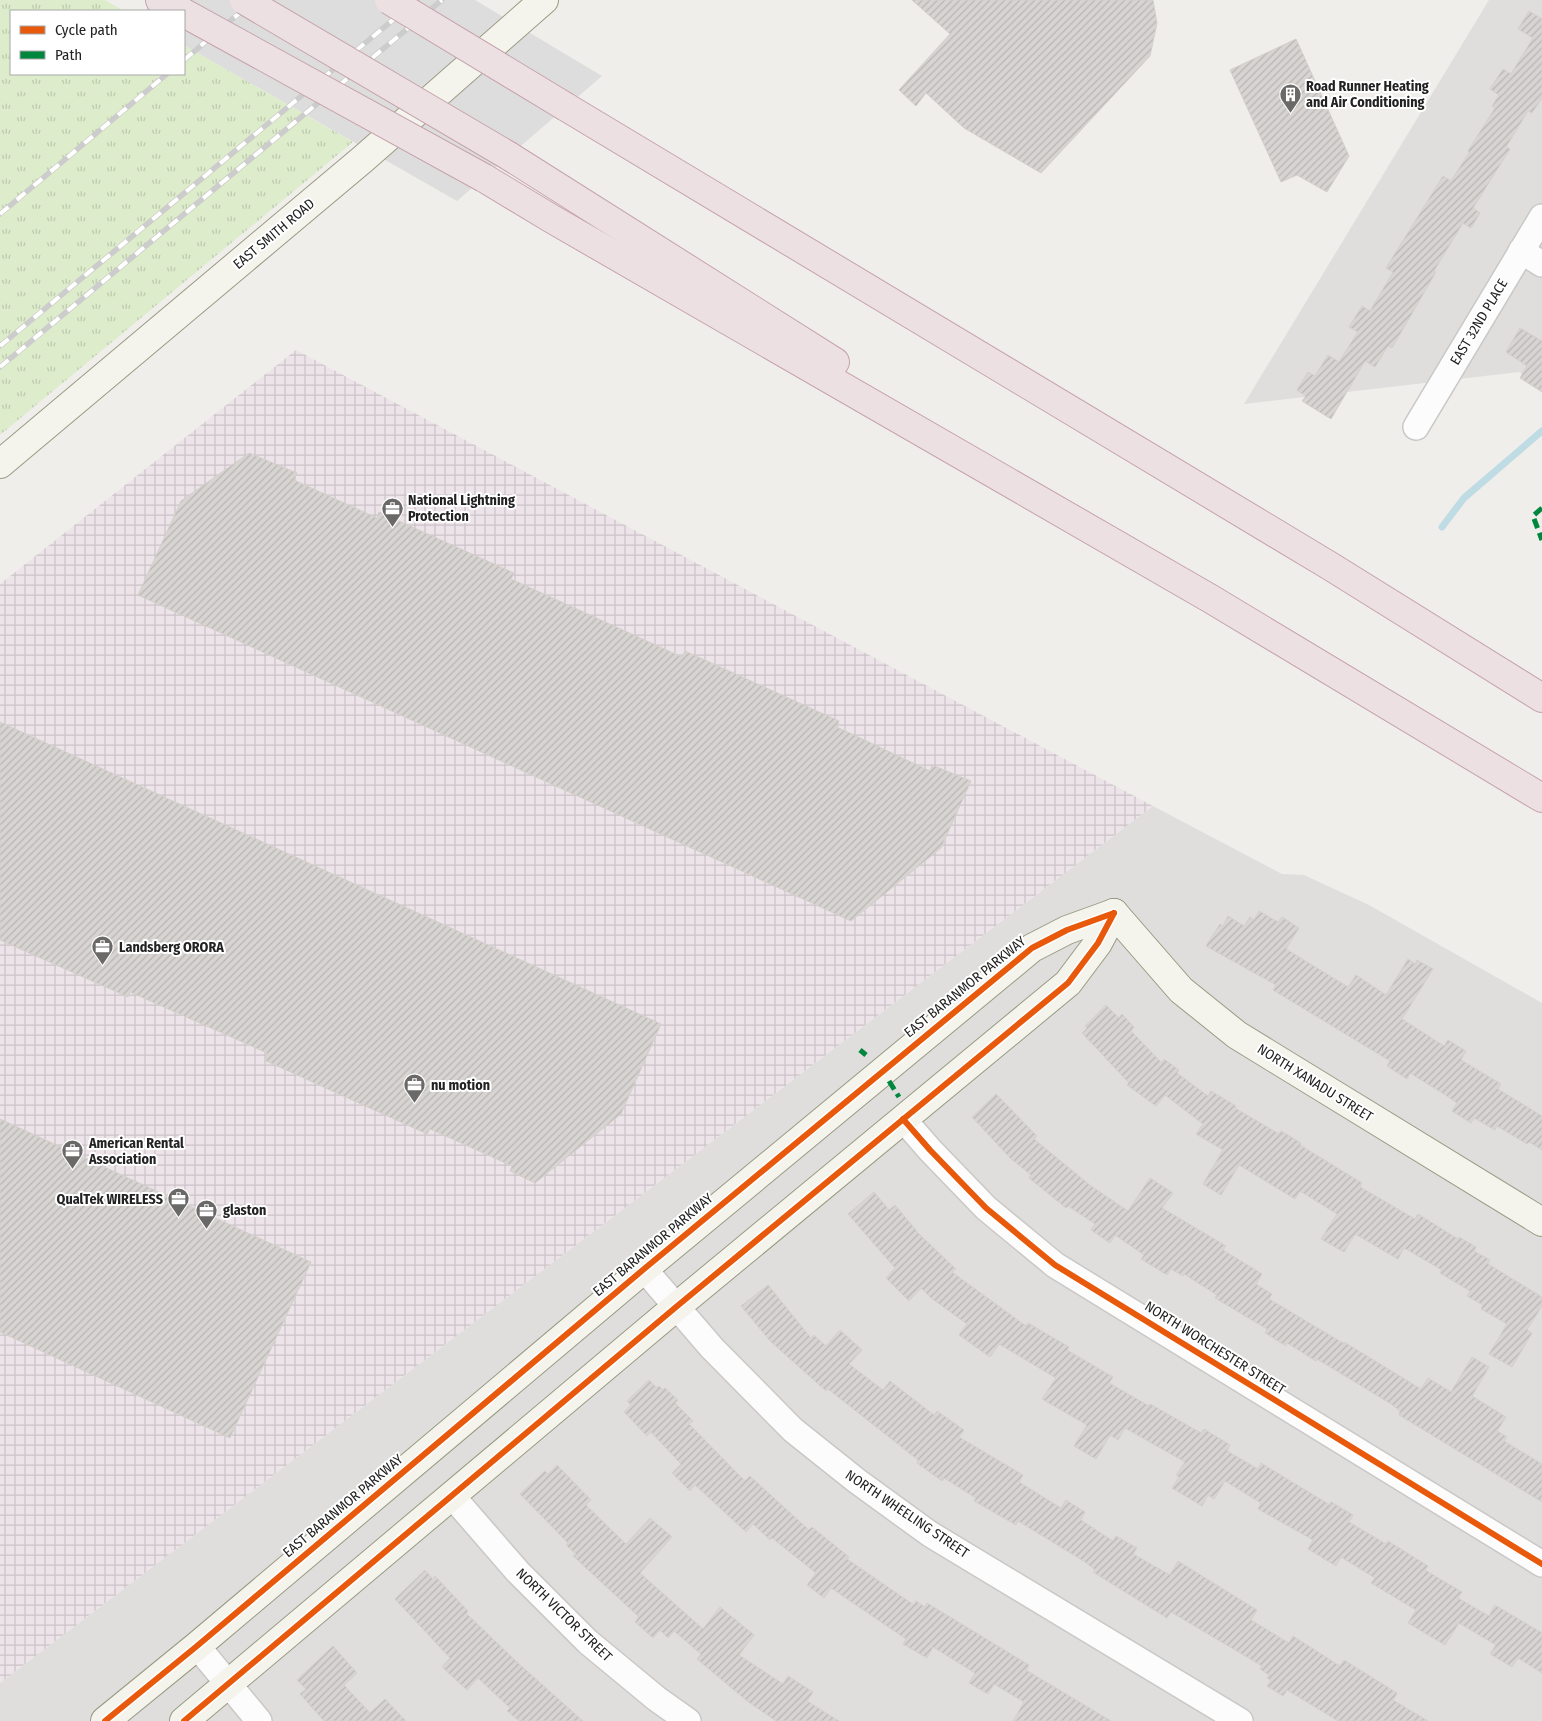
<svg xmlns="http://www.w3.org/2000/svg" width="1542" height="1721" viewBox="0 0 1542 1721" font-family="'Fira Sans Condensed',sans-serif">
<style>
.residential{fill:#dfdedc}
.industrial{fill:url(#industrial-grid)}
.grass{fill:url(#grass-tufts)}
.pier{fill:#dedddd}
.lines{fill:none;stroke-linecap:round;stroke-linejoin:round}
.stream{stroke:#bfdbe3;stroke-width:7}
.building{fill:url(#building-hatch);stroke:#d3d0cc}
.street-casing{stroke:#c9c8c7;stroke-width:28}
.secondary-casing{stroke:#999a82;stroke-width:30}
.highway-casing{stroke:#c5a2ac;stroke-width:30}
.street{stroke:#fdfcfc;stroke-width:25}
.secondary{stroke:#f4f4ed;stroke-width:28}
.highway{stroke:#ece0e2;stroke-width:28}
.rail-casing{stroke:#ccc;stroke-width:5.5}
.rail{stroke:#fff;stroke-width:4;stroke-dasharray:11;stroke-linecap:butt}
.highway-bridge-casing{stroke:#c5a2ac;stroke-width:30;stroke-linecap:butt}
.highway-bridge{stroke:#ece0e2;stroke-width:28}
.quiet{stroke:#00873e;stroke-width:5;stroke-dasharray:10 5;stroke-linecap:butt}
.cycleway-casing{stroke:#fff;stroke-width:9}
.cycleway{stroke:#e8590c;stroke-width:6}
.labels{text-anchor:middle;dominant-baseline:central;stroke-width:4;stroke-linejoin:round;paint-order:stroke}
.poi-label{font-size:14px;font-weight:bold;fill:#222;stroke:#fff;text-anchor:start}
.street-label{font-size:14px;fill:#222;stroke:#fff}
</style>
<defs>
<pattern id="industrial-grid" width="8" height="8" patternUnits="userSpaceOnUse" patternTransform="scale(1.25)"><rect width="8" height="8" fill="#ede4e9"/><path d="M0 4h8M4 0v8" fill="none" stroke="#cbc3c8"/></pattern>
<pattern id="grass-tufts" width="24" height="20" patternUnits="userSpaceOnUse" patternTransform="scale(1.25)"><rect width="24" height="20" fill="#ddeccb"/><path d="M3 7l-1-3M5 7V3M7 7l1-3M15 17l-1-3M17 17v-4M19 17l1-3" fill="none" stroke="#bdcaae"/></pattern>
<pattern id="building-hatch" width="6" height="6" patternUnits="userSpaceOnUse" patternTransform="scale(1.25)"><rect width="6" height="6" fill="#d7d4d2"/><path d="M-1 1l2-2M0 6l6-6M5 7l2-2" fill="none" stroke="#b8b6b4"/></pattern>
</defs>
<rect width="100%" height="100%" fill="#f0eeeb"/>
<g class="residential">
<path d="M1489 0H1542V389L1519 372 1244 404Z"/>
<path d="M1153 806 1282 874 1304 875 1369 905 1542 1003V1721H0V1683Z"/>
</g>
<path class="industrial" d="M296 350 1153 806 0 1683V584Z"/>
<path class="grass" d="M0 0H105L124 11H11V74H184V45L353 142 0 435Z"/>
<path class="pier" d="M157 0H475L602 76 457 201 184 45V11H144Z"/>
<g class="lines">
<path class="stream" d="M1442 527 1464 498 1542 431"/>
</g>
<g class="building">
<path d="M912 0H1153L1157 23 1150 56 1041 173 964 128 926 93 916 106 899 90 950 34Z"/>
<path d="M1529 11 1542 19V98L1532 113 1528 111 1506 147 1510 149 1473 208 1480 213 1471 228 1463 223 1434 271 1436 272 1392 348 1388 346 1375 367 1365 361 1331 419 1302 401 1306 396 1297 390 1308 372 1315 376 1328 355 1339 362 1358 332 1349 327 1362 306 1370 311 1393 272 1386 268 1443 176 1451 181 1469 153 1468 151 1495 108 1492 106 1499 95 1490 89 1503 69 1511 74 1533 38 1518 29Z"/>
<path d="M1296 39 1349 156 1327 192 1297 175 1281 182 1230 70Z"/>
<path d="M1520 328 1542 341V392L1520 378 1527 366 1506 352Z"/>
<path d="M249 453 297 473 294 480 377 518 379 512 514 573 511 579 682 657 685 651 839 721 837 727 930 771 932 765 971 781 941 848 851 921 138 595 181 501Z"/>
<path d="M0 722 661 1024 621 1114 535 1183 510 1171 512 1166 430 1129 427 1134 264 1060 267 1053 130 992 128 997 0 940Z"/>
<path d="M1259 911 1278 922 1282 917 1299 928 1286 949 1348 987 1356 975 1386 995 1408 959 1415 964 1417 960 1433 969 1402 1019 1444 1046 1448 1040 1466 1051 1461 1060 1501 1084 1498 1089 1542 1116V1150L1529 1142 1527 1144 1497 1126 1495 1130 1474 1118 1471 1123 1452 1111 1457 1103 1447 1096 1410 1073 1407 1079 1387 1066 1390 1061 1273 990 1276 985 1206 946 1220 924 1223 926 1228 916 1244 926 1250 917 1254 920Z"/>
<path d="M1106 1005 1119 1018 1122 1014 1134 1027 1131 1031 1162 1063 1164 1059 1179 1070 1177 1073 1208 1096 1211 1091 1236 1106 1235 1108 1279 1134 1281 1131 1301 1143 1300 1145 1362 1183 1360 1187 1415 1219 1418 1214 1458 1239 1459 1237 1476 1247 1474 1251 1490 1260 1488 1264 1542 1297V1306L1527 1330 1532 1333 1512 1367 1489 1354 1507 1324 1481 1309 1483 1305 1467 1296 1470 1291 1440 1273 1442 1270 1404 1248 1398 1259 1355 1234 1344 1252 1321 1239 1337 1214 1300 1191 1295 1199 1239 1165 1221 1195 1203 1184 1223 1150 1196 1134 1203 1124 1165 1095 1156 1106 1127 1085 1129 1083 1082 1033 1087 1028 1085 1026Z"/>
<path d="M996 1094 1037 1136 1034 1139 1091 1186 1128 1211 1150 1178 1173 1193 1162 1208 1226 1246 1223 1250 1262 1274 1256 1284 1272 1294 1269 1299 1343 1343 1344 1342 1421 1389 1428 1378 1451 1392 1472 1357 1489 1367 1472 1396 1506 1417 1497 1431 1507 1437 1504 1441 1542 1464V1502L1399 1415 1400 1411 1391 1404 1317 1359 1316 1361 1287 1343 1286 1346 1265 1333 1267 1329 1215 1298 1217 1295 1184 1274 1183 1276 1171 1269 1167 1275 1141 1259 1144 1255 1115 1235 1110 1243 1091 1230 1095 1224 1068 1206 1066 1208 1029 1178 1031 1175 1010 1158 972 1117Z"/>
<path d="M0 1119 311 1262 230 1438 0 1332Z"/>
<path d="M874 1192 889 1210 895 1205 920 1235 956 1269 952 1272 1026 1326 1028 1323 1069 1347 1067 1350 1113 1377 1109 1383 1149 1406 1150 1404 1201 1433 1204 1429 1230 1445 1227 1451 1258 1469 1261 1463 1330 1505 1331 1502 1353 1515 1349 1522 1386 1544 1388 1541 1428 1566 1425 1570 1462 1592 1458 1598 1489 1616 1495 1605 1542 1633V1673L1518 1658 1512 1667 1490 1654 1496 1645 1459 1623 1445 1645 1408 1623 1416 1610 1371 1583 1375 1578 1341 1557 1336 1566 1308 1549 1313 1540 1258 1509 1261 1503 1225 1481 1214 1499 1208 1495 1202 1506 1172 1488 1179 1477 1176 1475 1185 1462 1125 1428 1118 1440 1110 1435 1096 1459 1074 1446 1087 1425 1042 1399 1056 1378 999 1344 990 1357 959 1335 967 1324 931 1298 921 1288 909 1301 886 1278 895 1268 848 1214Z"/>
<path d="M768 1285 811 1338 814 1335 826 1346 840 1330 862 1350 849 1364 883 1390 890 1381 934 1415 937 1411 964 1430 959 1437 1023 1475 1019 1482 1061 1508 1066 1500 1085 1512 1081 1520 1113 1541 1116 1536 1137 1548 1133 1554 1170 1575 1178 1561 1257 1610 1251 1620 1289 1643 1293 1636 1340 1666 1344 1660 1397 1693 1393 1700 1428 1721H1338L1287 1690 1283 1696 1267 1686 1271 1680 1267 1678 1269 1675 1260 1669 1262 1666 1171 1612 1167 1618 1093 1572 1095 1570 1085 1562 1018 1521 1016 1525 974 1501 976 1498 944 1478 942 1481 917 1463 918 1460 828 1389 826 1391 770 1341 741 1306Z"/>
<path d="M649 1380 657 1388 659 1386 663 1390 665 1388 678 1400 675 1403 693 1421 689 1424 745 1481 750 1476 809 1530 812 1527 849 1557 847 1559 914 1605 916 1601 925 1607 927 1603 1029 1665 1026 1670 1111 1721H1013L1024 1702 994 1684 988 1694 969 1683 975 1673 933 1647 927 1658 903 1644 906 1639 831 1588 824 1598 807 1585 816 1573 772 1538 770 1540 753 1524 746 1532 695 1485 690 1491 672 1473 681 1464 651 1432 647 1436 624 1412 631 1405 627 1401Z"/>
<path d="M557 1465 591 1500 586 1505 626 1544 650 1518 672 1537 640 1573 703 1629 720 1607 754 1635 739 1655 783 1684 788 1676 813 1692 807 1701 839 1721H776L747 1701 697 1659 701 1654 674 1631 668 1638 660 1630 653 1638 635 1622 639 1617 573 1556 576 1554 566 1545 568 1543 520 1494 545 1471 548 1474Z"/>
<path d="M425 1570 433 1579 435 1576 468 1611 466 1613 517 1662 583 1721H519L507 1711 510 1708 478 1678 467 1690 442 1667 450 1658 395 1599Z"/>
<path d="M333 1646 357 1673 344 1685 370 1713 385 1699 406 1721H324L300 1694 306 1689 297 1680Z"/>
</g>
<g class="lines">
<defs>
<g id="street">
<path d="M1521 251 1542 264"/>
<path d="M1416 427 1542 217"/>
<path d="M903 1119 930 1150 986 1208 1055 1265 1542 1564"/>
<path d="M644 1269 712 1348 793 1430 857 1481 930 1534 1240 1721"/>
<path d="M452 1496 518 1572 588 1642 657 1699 688 1721"/>
<path d="M197 1646 259 1721"/>
</g>
<g id="secondary">
<path d="M0 464 363 159 544 0"/>
<path d="M1114 913 1181 990 1237 1035 1542 1222"/>
<path d="M105 1721 197 1646 644 1269 1032 948 1067 930 1114 913"/>
<path d="M184 1721 676 1307 1068 983 1098 943 1114 913"/>
</g>
<g id="highway">
<path d="M160 0 181 11"/>
<path d="M566 107 1330 566 1542 698"/>
<path d="M509 156 835 362"/>
<path d="M484 178 552 219 1211 599 1542 798"/>
</g>
</defs>
<use href="#street" class="street-casing"/>
<use href="#secondary" class="secondary-casing"/>
<use href="#highway" class="highway-casing"/>
<use href="#street" class="street"/>
<use href="#secondary" class="secondary"/>
<use href="#highway" class="highway"/>
<defs>
<g id="rail">
<path d="M184 60 255 0"/>
<path d="M0 214 167 74"/>
<path d="M0 346 417 0"/>
<path d="M0 367 442 0"/>
</g>
</defs>
<use href="#rail" class="rail-casing"/>
<use href="#rail" class="rail"/>
<defs>
<g id="highway-bridge">
<path d="M244 0 509 156"/>
<path d="M389 0 566 107"/>
<path d="M184 13 484 178"/>
</g>
</defs>
<use href="#highway-bridge" class="highway-bridge-casing"/>
<use href="#highway-bridge" class="highway-bridge"/>
<g class="quiet">
<path d="M1542 508 1533 516 1542 540"/>
<path d="M860 1050 866 1055"/>
<path d="M889 1081 899 1097"/>
</g>
<defs>
<g id="cycleway">
<path d="M903 1119 930 1150 986 1208 1055 1265 1542 1564"/>
<path d="M105 1721 197 1646 644 1269 1032 948 1067 930 1114 913"/>
<path d="M184 1721 676 1307 1068 983 1098 943 1114 913"/>
</g>
</defs>
<use href="#cycleway" class="cycleway-casing"/>
<use href="#cycleway" class="cycleway"/>
</g>
<defs>
<symbol id="building-pin" viewBox="-11 -11 22 30"><path d="M0 17L-7.5 6A9.5 9.5 0 1 1 7.5 6Z" fill="#6a6968" stroke="#fff"/><path d="M-4-6H4V6H1V3H-1V6H-4ZM-2.5-4.3h1.7v1.8h-1.7ZM.8-4.3h1.7v1.8H.8ZM-2.5-1h1.7V.8h-1.7ZM.8-1h1.7V.8H.8Z" fill="#fff"/></symbol>
<symbol id="office-pin" viewBox="-11 -11 22 30"><path d="M0 17L-7.5 6A9.5 9.5 0 1 1 7.5 6Z" fill="#6a6968" stroke="#fff"/><path d="M-6-3h4V-5.5h4V-3h4V5H-6ZM-1-4.5V-3h2v-1.5ZM-6 0V1H6V0Z" fill="#fff"/></symbol>
</defs>
<g fill-rule="evenodd">
<use href="#building-pin" x="1278" y="82" width="25" height="34"/>
<use href="#office-pin" x="380" y="496" width="25" height="34"/>
<use href="#office-pin" x="90" y="934" width="25" height="34"/>
<use href="#office-pin" x="402" y="1072" width="25" height="34"/>
<use href="#office-pin" x="60" y="1138" width="25" height="34"/>
<use href="#office-pin" x="166" y="1186" width="25" height="34"/>
<use href="#office-pin" x="194" y="1198" width="25" height="34"/>
</g>
<g class="labels">
<g class="poi-label">
<text x="1306" y="86">Road Runner Heating<tspan x="1306" dy="16">and Air Conditioning</tspan></text>
<text x="408" y="500">National Lightning<tspan x="408" dy="16">Protection</tspan></text>
<text x="119" y="947">Landsberg ORORA</text>
<text x="431" y="1085">nu motion</text>
<text x="89" y="1143">American Rental<tspan x="89" dy="16">Association</tspan></text>
<text x="163" y="1199" text-anchor="end">QualTek WIRELESS</text>
<text x="223" y="1210">glaston</text>
</g>
<g class="street-label">
<text transform="translate(274 234) rotate(-40)">EAST SMITH ROAD</text>
<text transform="translate(1479 322) rotate(-59)">EAST 32ND PLACE</text>
<text transform="translate(965 987) rotate(-39)">EAST BARANMOR PARKWAY</text>
<text transform="translate(1315 1083) rotate(32)">NORTH XANADU STREET</text>
<text transform="translate(653 1245) rotate(-40)">EAST BARANMOR PARKWAY</text>
<text transform="translate(1215 1348) rotate(32)">NORTH WORCHESTER STREET</text>
<text transform="translate(343 1506) rotate(-40)">EAST BARANMOR PARKWAY</text>
<text transform="translate(907 1514) rotate(34)">NORTH WHEELING STREET</text>
<text transform="translate(564 1615) rotate(44)">NORTH VICTOR STREET</text>
</g>
</g>
<rect x="10" y="10" width="175" height="65" fill="#ffffff" stroke="#a7a7a7"/>
<rect x="20" y="26" width="25" height="8" fill="#e8590c" stroke="#a7a7a7"/>
<text x="55" y="35" font-size="15" fill="#222222">Cycle path</text>
<rect x="20" y="51" width="25" height="8" fill="#00873e" stroke="#a7a7a7"/>
<text x="55" y="60" font-size="15" fill="#222222">Path</text>
</svg>
